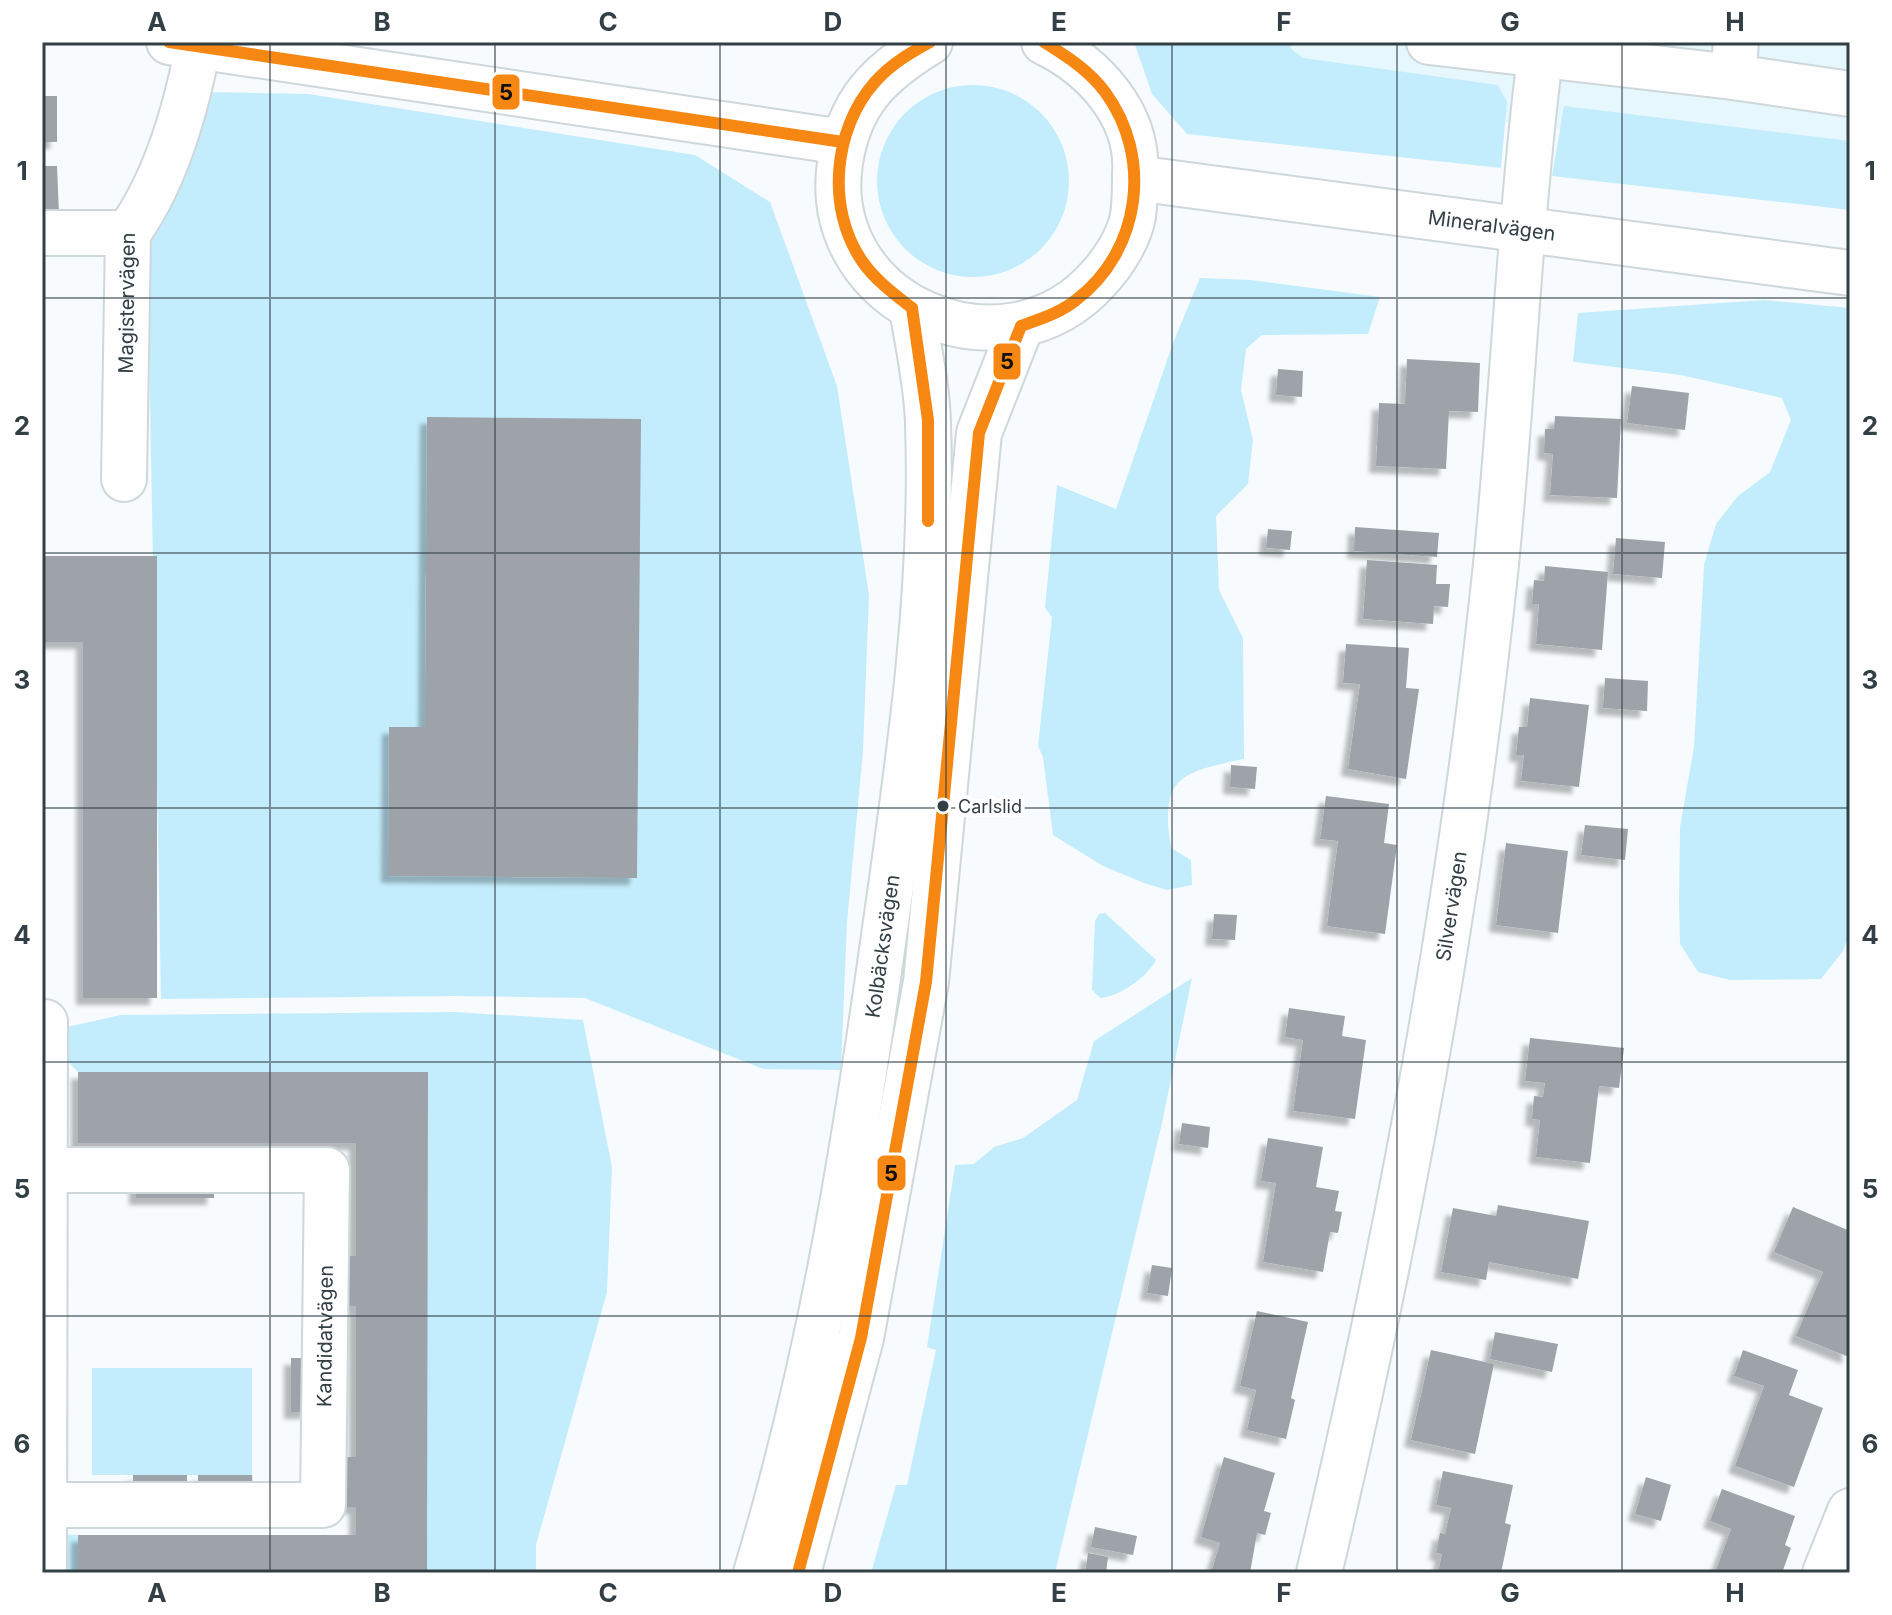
<svg xmlns="http://www.w3.org/2000/svg" width="1892" height="1615" viewBox="0 0 1892 1615" font-family="Inter,sans-serif">
<style>
.built{fill:#e6f7fe}
.green{fill:#c3edfc}
.building{fill:#9da3a8;filter:url(#shadow)}
.lines{fill:none;stroke-linecap:round;stroke-linejoin:round}
.minor-casing{stroke:#ced7da;stroke-width:48}
.highway-casing{stroke:#ced7da;stroke-width:48}
.minor{stroke:#fefeff;stroke-width:44}
.highway{stroke:#fefeff;stroke-width:44}
.bus-1-casing{stroke:#fff;stroke-width:18}
.bus-1{stroke:#f68712;stroke-width:12}
.grid{fill:none;stroke:#324045;stroke-width:2;stroke-opacity:0.55}
.bus-dot{fill:#324045;stroke:#fff;stroke-width:3}
.labels{text-anchor:middle;dominant-baseline:central;stroke-width:8;stroke-linejoin:round;paint-order:stroke}
.bus-label{font-size:18px;fill:#324045;stroke:#fff;text-anchor:start}
.street-label{font-size:20px;fill:#324045;stroke:#fff}
.line-badge{stroke:#fff;stroke-width:3}
.pale-badge-label{font-size:22px;text-anchor:middle;font-weight:bold;fill:#111}
.neatline{fill:none;stroke:#324045;stroke-width:3}
.grid-label{font-size:26px;text-anchor:middle;font-weight:bold;fill:#324045}
</style>
<defs>
<filter id="shadow"><feDropShadow dx="-7" dy="7" stdDeviation="2" flood-color="#0004"/></filter>
</defs>
<rect width="100%" height="100%" fill="#f7fbfd"/>
<path class="built" d="M1272 42H1850V164L1273 94Z"/>
<g class="green">
<path d="M1134 42H1291V49L1303 58 1498 85 1507 102 1501 168 1187 134 1152 94Z"/>
<circle cx="973" cy="181" r="96"/>
<path d="M203 92 308 94 695 155 770 202 837 386 869 595 863 751 847 922 841 1070 763 1069 585 998 456 996 161 999 147 236Z"/>
<path d="M1564 106 1850 141V210L1552 176Z"/>
<path d="M1200 278 1251 280 1380 297 1368 334 1262 335 1246 349 1241 390 1253 440 1248 484 1216 516 1219 590 1243 638 1244 759C1182 772 1159 776 1171 848L1191 860 1192 885 1167 890 1144 883 1103 866 1053 835 1043 757 1038 746 1052 617 1045 608 1057 485 1116 509 1173 343Z"/>
<path d="M1764 300 1850 308V932L1843 951 1821 979 1730 980 1698 972 1680 944 1679 902 1680 827 1694 747 1704 565 1716 524 1738 496 1770 472 1791 420 1782 398 1681 375 1573 362 1578 313Z"/>
<path d="M1105 913 1156 960C1147 977 1119 997 1100 998L1092 990 1095 921 1099 914Z"/>
<path d="M1192 978 1162 1123 1055 1573H871L896 1485H907L936 1350 927 1347 955 1165 974 1164 994 1147 1023 1138 1077 1100 1094 1041Z"/>
<path d="M455 1012 583 1020 612 1167 607 1292 536 1545V1573H427V1072H78L59 1052 58 1029 121 1015Z"/>
<rect x="92" y="1368" width="160" height="107"/>
<path d="M44 1534 78 1535V1573H44Z"/>
</g>
<g class="building">
<rect x="42" y="96" width="15" height="46"/>
<path d="M42 166H57L59 214H42Z"/>
<path d="M1407 359 1480 363 1478 412 1449 411 1446 469 1376 466 1379 403 1405 404Z"/>
<path d="M1278 369 1303 371 1302 397 1276 395Z"/>
<path d="M1632 386 1689 393 1685 430 1627 423Z"/>
<path d="M1555 416 1621 419 1617 498 1550 495 1553 454 1544 453 1545 429H1554Z"/>
<path d="M427 417 641 419 637 878 388 876 389 727H425Z"/>
<path d="M1355 527 1439 533 1437 557 1354 551Z"/>
<path d="M1268 529 1292 531 1290 550 1266 548Z"/>
<path d="M1616 538 1665 542 1662 578 1613 574Z"/>
<path d="M42 556H157V998H83V642H42Z"/>
<path d="M1367 560 1437 565 1436 584H1450L1448 607 1434 606 1433 624 1363 619Z"/>
<path d="M1545 566 1608 572 1602 650 1536 644 1539 604H1532L1534 580 1544 581Z"/>
<path d="M1346 644 1409 648 1406 688 1419 689 1406 779 1348 769 1360 684 1343 683Z"/>
<path d="M1605 678 1648 681 1647 711 1603 708Z"/>
<path d="M1530 698 1589 705 1579 787 1521 781 1524 755H1516L1519 727H1527Z"/>
<path d="M1231 765 1257 767 1255 789 1230 787Z"/>
<path d="M1326 796 1389 804 1384 843 1397 845 1385 934 1327 926 1338 841 1320 839Z"/>
<path d="M1585 825 1628 829 1625 860 1581 855Z"/>
<path d="M1506 843 1568 851 1558 933 1496 925Z"/>
<path d="M1214 914 1237 915 1235 940 1212 939Z"/>
<path d="M1289 1008 1345 1016 1342 1036 1366 1040 1355 1119 1293 1111 1303 1040 1285 1037Z"/>
<path d="M1530 1038 1624 1048 1619 1088 1599 1086 1590 1163 1536 1157 1540 1120 1532 1119 1534 1096 1543 1097 1545 1083 1525 1081Z"/>
<path d="M78 1072H428L427 1573H78V1535H356V1507H342V1457H356V1306H342V1256H356V1143H78Z"/>
<path d="M1182 1123 1210 1127 1208 1148 1179 1144Z"/>
<path d="M1268 1138 1323 1147 1316 1187 1339 1191 1335 1211 1342 1212 1338 1233 1330 1232 1323 1272 1263 1262 1276 1183 1261 1181Z"/>
<rect x="136" y="1179" width="78" height="19"/>
<path d="M1498 1205 1589 1221 1578 1279 1489 1262 1486 1280 1441 1272 1453 1208 1496 1216Z"/>
<path d="M1793 1207 1850 1231 1849 1357 1796 1336 1823 1272 1774 1252Z"/>
<path d="M1152 1265 1172 1268 1168 1296 1147 1293Z"/>
<path d="M1257 1311 1308 1322 1291 1398 1295 1400 1286 1439 1247 1430 1256 1390 1240 1386Z"/>
<path d="M1495 1332 1558 1344 1552 1372 1490 1359Z"/>
<path d="M1431 1350 1494 1364 1475 1454 1411 1440Z"/>
<path d="M1743 1350 1798 1370 1789 1395 1823 1408 1794 1487 1735 1466 1764 1386 1734 1376Z"/>
<path d="M291 1358H308L309 1412H291Z"/>
<path d="M1224 1457 1275 1473 1264 1511 1271 1513 1265 1535 1257 1533 1250 1573H1211L1220 1543 1201 1537Z"/>
<path d="M1443 1471 1513 1485 1505 1523 1511 1525 1501 1573H1438L1442 1554 1436 1553 1440 1533 1445 1534 1451 1508 1436 1505Z"/>
<path d="M133 1475H187V1493L133 1494Z"/>
<path d="M198 1475H252L253 1493H198Z"/>
<path d="M1646 1477 1671 1485 1661 1521 1635 1514Z"/>
<path d="M1722 1489 1795 1516 1785 1545 1791 1548 1782 1573H1715L1731 1529 1710 1521Z"/>
<path d="M1095 1527 1137 1536 1133 1555 1091 1547Z"/>
<path d="M1088 1553 1108 1557 1106 1573H1085Z"/>
</g>
<g class="lines">
<defs>
<g id="minor">
<path d="M169 42 843 142"/>
<path d="M1429 42 1733 77 1736 42"/>
<path d="M1733 77 1850 94"/>
<path id="s1" d="M1135 178 1850 273"/>
<path d="M42 233H128"/>
<path id="s2" d="M124 479 128 233C166 181 186 109 198 47"/>
<path id="s3" d="M42 1505H323L327 1170H45"/>
<path d="M44 1573 45 1022"/>
<path id="s4" d="M1319 1573C1398 1241 1461 904 1496 564 1513 395 1519 226 1540 57"/>
<path d="M1825 1573 1850 1511"/>
</g>
<g id="highway">
<path d="M930 42C879 73 849 102 840 163 819 306 1004 384 1098 279 1113 263 1129 238 1133 216 1135 202 1135 187 1135 173 1139 115 1094 66 1044 42"/>
<path id="s5" d="M756 1573C819 1365 854 1151 884 936 908 766 934 594 928 423 927 385 918 346 912 308"/>
<path d="M798 1573 861 1338 926 982 979 433 1021 326"/>
</g>
</defs>
<use href="#minor" class="minor-casing"/>
<use href="#highway" class="highway-casing"/>
<use href="#minor" class="minor"/>
<use href="#highway" class="highway"/>
<defs>
<g id="bus-1">
<path d="M169 42 843 142"/>
<path d="M912 308 928 420V521"/>
<path d="M912 308C894 294 875 280 862 261 826 209 833 129 875 82 891 64 910 53 930 42"/>
<path d="M798 1573 861 1338 926 982 979 433 1021 326C1040 319 1060 313 1076 300 1141 251 1153 157 1105 92 1089 70 1066 56 1044 42"/>
</g>
</defs>
<use href="#bus-1" class="bus-1-casing"/>
<use href="#bus-1" class="bus-1"/>
</g>
<path class="grid" d="M270 42V1573M495 42V1573M720 42V1573M946 42V1573M1172 42V1573M1397 42V1573M1622 42V1573M42 298H1850M42 553H1850M42 808H1850M42 1062H1850M42 1316H1850"/>
<circle class="bus-dot" cx="943" cy="806" r="7"/>
<g class="labels">
<g class="bus-label">
<text x="958" y="806">Carlslid</text>
</g>
<g class="street-label">
<text stroke="none"><textPath href="#s1" startOffset="360">Mineralvägen</textPath></text>
<text stroke="none"><textPath href="#s2" startOffset="176">Magistervägen</textPath></text>
<text stroke="none"><textPath href="#s4" startOffset="680">Silvervägen</textPath></text>
<text stroke="none"><textPath href="#s5" startOffset="640">Kolbäcksvägen</textPath></text>
<text stroke="none"><textPath href="#s3" startOffset="450">Kandidatvägen</textPath></text>
</g>
</g>
<g class="line-badge">
<rect x="491" y="73" width="30" height="38" rx="8" fill="#f68712"/>
<rect x="992" y="342" width="30" height="39" rx="8" fill="#f68712"/>
<rect x="876" y="1154" width="31" height="38" rx="8" fill="#f68712"/>
</g>
<g class="pale-badge-label">
<text x="506" y="100">5</text>
<text x="1007" y="369">5</text>
<text x="891" y="1181">5</text>
</g>
<rect width="1892" height="1615" fill="none" stroke="#ffffff" stroke-width="88"/>
<rect x="44" y="44" width="1804" height="1527" class="neatline"/>
<g class="grid-label">
<text x="157" y="31">A</text>
<text x="382" y="31">B</text>
<text x="608" y="31">C</text>
<text x="833" y="31">D</text>
<text x="1059" y="31">E</text>
<text x="1284" y="31">F</text>
<text x="1510" y="31">G</text>
<text x="1735" y="31">H</text>
<text x="22" y="180">1</text>
<text x="1870" y="180">1</text>
<text x="22" y="435">2</text>
<text x="1870" y="435">2</text>
<text x="22" y="689">3</text>
<text x="1870" y="689">3</text>
<text x="22" y="944">4</text>
<text x="1870" y="944">4</text>
<text x="22" y="1198">5</text>
<text x="1870" y="1198">5</text>
<text x="22" y="1453">6</text>
<text x="1870" y="1453">6</text>
<text x="157" y="1602">A</text>
<text x="382" y="1602">B</text>
<text x="608" y="1602">C</text>
<text x="833" y="1602">D</text>
<text x="1059" y="1602">E</text>
<text x="1284" y="1602">F</text>
<text x="1510" y="1602">G</text>
<text x="1735" y="1602">H</text>
</g>
</svg>
